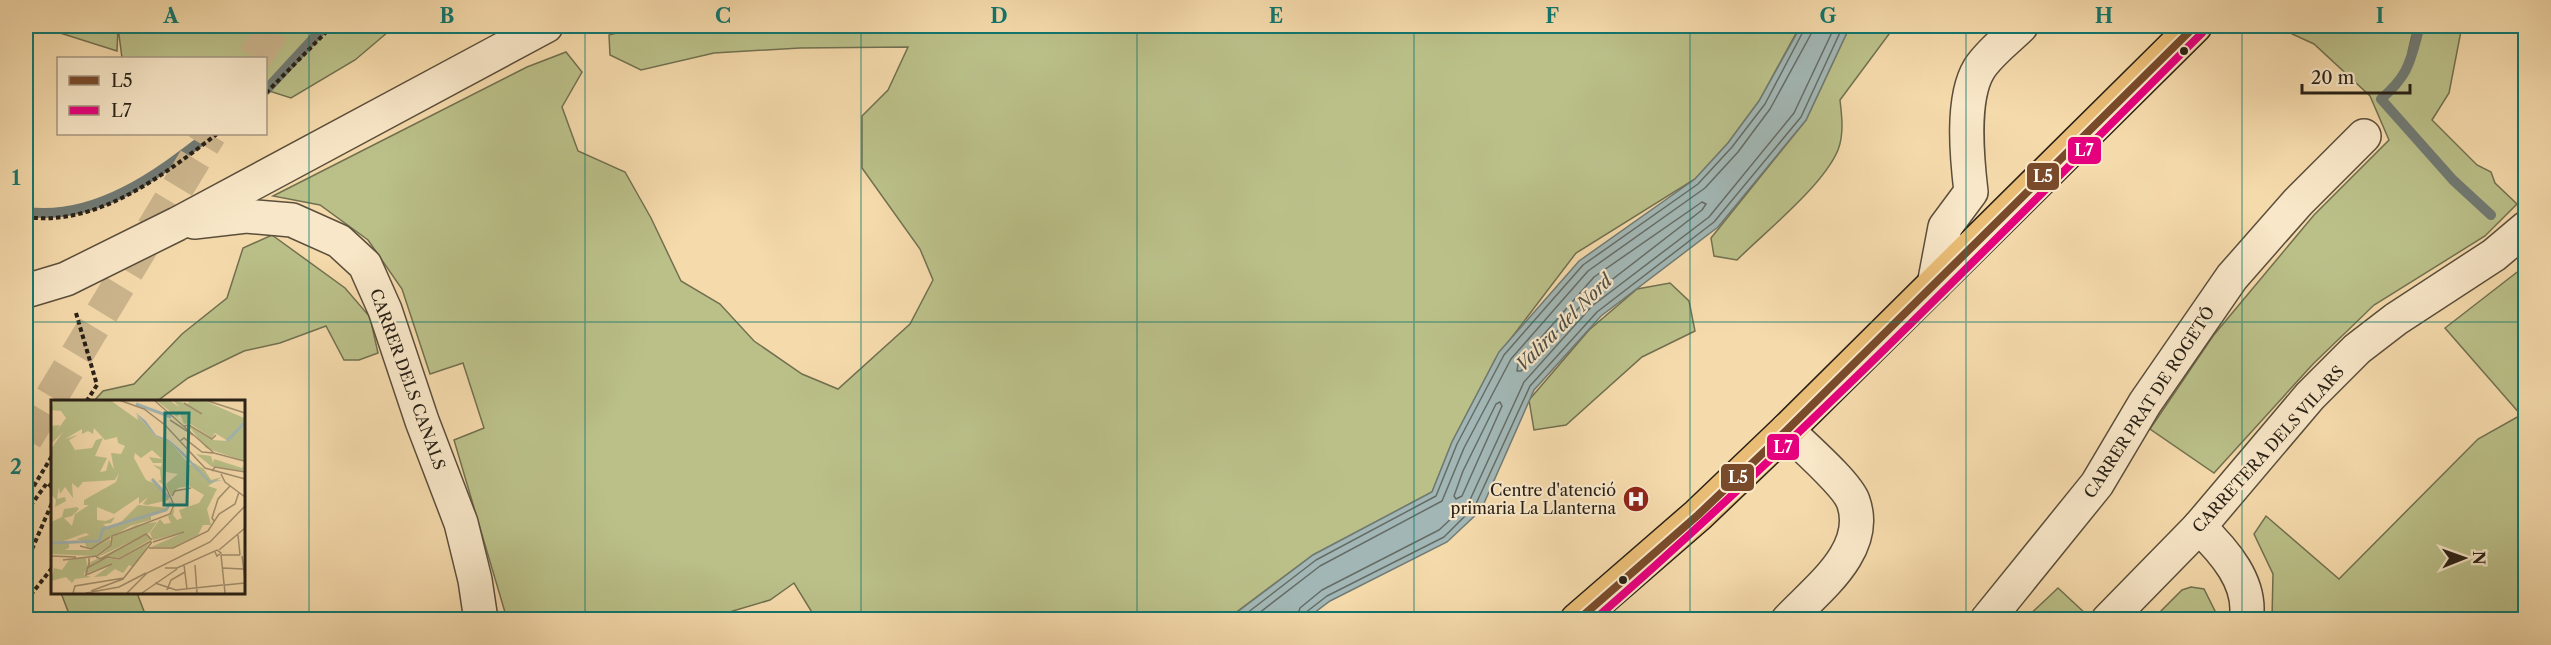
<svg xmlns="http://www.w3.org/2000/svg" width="2551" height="645" viewBox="0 0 2551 645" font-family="'Libre Caslon Text',serif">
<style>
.green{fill:#bbc089;stroke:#727050;stroke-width:1.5}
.water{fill:#a2b7b5;stroke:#717b75;stroke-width:1.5}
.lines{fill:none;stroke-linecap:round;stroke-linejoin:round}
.shore{stroke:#656c66;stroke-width:1.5}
.stream{stroke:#717b75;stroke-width:10}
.major-tunnel{stroke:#ccb58d;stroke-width:33;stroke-dasharray:33 16;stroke-linecap:butt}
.minor-casing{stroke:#5b4e3b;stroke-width:36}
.major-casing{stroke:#282016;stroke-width:36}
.path{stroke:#282016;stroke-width:4;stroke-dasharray:4.5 3;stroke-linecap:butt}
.minor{stroke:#f8e7c8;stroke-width:33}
.major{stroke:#eabd76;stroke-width:33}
.bus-1-casing{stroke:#f8e7c8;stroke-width:12}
.bus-2-casing{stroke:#f8e7c8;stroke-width:12}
.bus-1{stroke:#7a4b2a;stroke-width:8}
.bus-2{stroke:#e5007d;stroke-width:8}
.grid{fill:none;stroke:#0f766e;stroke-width:1.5;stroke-opacity:0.55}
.bus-dot{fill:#282016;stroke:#f8e7c8;stroke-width:2}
.labels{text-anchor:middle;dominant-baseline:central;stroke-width:4.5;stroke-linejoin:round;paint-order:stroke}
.street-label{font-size:16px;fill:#282016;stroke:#f8e7c8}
.poi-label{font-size:16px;fill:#282016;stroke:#f8e7c8;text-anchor:end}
.water-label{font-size:18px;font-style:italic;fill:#4d4d46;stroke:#f8e7c8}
.inset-river{fill:none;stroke:#a2b7b5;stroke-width:3}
.inset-road{fill:none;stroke:#a3906f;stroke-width:1.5}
.view{fill:#0f766e;fill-opacity:0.15;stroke:#0f766e;stroke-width:3}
.inset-edge{fill:none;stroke:#282016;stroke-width:3}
.line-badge{stroke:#f8e7c8;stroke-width:2}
.badge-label{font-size:16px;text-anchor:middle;font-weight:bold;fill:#fff}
.neatline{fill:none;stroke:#0f766e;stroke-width:2}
.grid-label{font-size:20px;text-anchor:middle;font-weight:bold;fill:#0f766e}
</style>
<rect width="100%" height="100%" fill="#f5daab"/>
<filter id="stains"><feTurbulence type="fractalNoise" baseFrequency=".00333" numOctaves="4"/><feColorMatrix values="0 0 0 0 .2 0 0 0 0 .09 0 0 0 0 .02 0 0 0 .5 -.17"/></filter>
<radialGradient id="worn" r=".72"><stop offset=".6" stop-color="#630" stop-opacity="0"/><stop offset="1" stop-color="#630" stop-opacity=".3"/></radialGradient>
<g class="green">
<path d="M38 26H395L355 60 291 98 266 90V58H122L118 27 117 51Z"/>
<path d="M642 26H1800L1759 101 1728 143 1695 179 1576 253 1496 358 1452 442 1432 492 1313 555 1227 619H816L794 583 770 600 706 619H507L454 440 484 428 463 363 430 374 402 289 368 240 320 205 273 196 527 67 566 52 582 72 562 107 578 151 625 172 651 218 681 281 720 304 754 341 802 374 838 389 910 324 933 280 920 249 862 168V116L888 90 908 47 800 48 714 53 641 70 610 55 609 35Z"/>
<path d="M1850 26H1895L1840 100C1842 117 1844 134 1838 150 1823 186 1765 232 1737 260L1714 256 1711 238 1806 120Z"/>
<path d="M2275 26H2316L2321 28 2323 26H2414L2408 52 2417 26H2462L2449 93 2432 120 2477 165 2491 172 2495 183 2517 204 2485 236 2374 305 2313 364 2214 473 2150 429 2213 336 2314 215 2389 140 2370 96 2314 44Z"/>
<path d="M272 235 345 288 370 317 378 353 359 360H344L326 326 280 343 244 351 188 378 156 402H93L103 391 134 384 182 334 227 298 243 248Z"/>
<path d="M2525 266V619H2272L2273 574 2254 534 2266 516 2339 579 2478 439 2521 415 2445 328Z"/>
<path d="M1670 283 1689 301 1695 331 1642 357 1566 425 1534 430 1529 400 1589 330 1637 289Z"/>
<path d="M2191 587 2204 589 2219 619H2153L2182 590Z"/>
<path d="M2058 588 2087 615 2083 619H2025Z"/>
<path d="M61 593H137L147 619H71Z"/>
</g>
<path class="water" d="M1801 26H1850L1806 120 1718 227 1601 316 1534 390 1481 510 1447 542 1330 601 1306 619H1228L1313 555 1432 492 1452 442 1499 352 1579 261 1695 179 1728 143 1759 101Z"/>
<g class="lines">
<g class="shore">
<path d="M1702 202 1706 204 1702 210 1587 299 1521 371H1517L1518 364 1594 277Z"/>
<path d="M1500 402 1502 406 1462 496 1456 499 1454 496 1463 471 1496 404Z"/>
<path d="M1238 620 1316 560 1436 496 1457 444 1504 355 1583 265 1698 184 1732 147 1765 104 1806 26"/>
<path d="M1250 620 1320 566 1442 501 1464 448 1511 359 1588 271 1705 188 1738 152 1770 109 1811 34 1813 26"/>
<path d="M1296 620 1300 608 1322 590 1439 530 1469 502 1524 382 1592 306 1709 217 1794 113 1835 26"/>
<path d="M1303 620 1305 613 1327 596 1444 537 1475 506 1530 386 1597 312 1714 222 1801 117 1843 26"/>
</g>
<g class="stream">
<path d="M2420 26C2410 61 2410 74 2381 99L2453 180 2491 215"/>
<path d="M266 90 325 26"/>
<path d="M26 212C96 221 157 175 210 134"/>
</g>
<g class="major-tunnel">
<path d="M255 58 275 26"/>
<path d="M26 439 210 134"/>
</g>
<defs>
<g id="minor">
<path d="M194 222 246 216 292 220 339 241 365 265 385 310 422 421 461 523 475 580 481 620"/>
<path d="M1934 285 1945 227 1971 192C1967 158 1961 99 1979 69 1989 53 2008 39 2021 26"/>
<path d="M26 291 66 279 177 224 546 26"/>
<path d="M1787 430C1803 446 1846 483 1853 501 1871 550 1817 589 1788 620"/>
<path d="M2199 527C2223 550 2253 583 2246 620"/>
<path d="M1987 620 2097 484 2145 403 2232 277 2298 202 2364 136"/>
<path d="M2108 620 2199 527 2310 396 2357 349 2396 319 2494 255 2526 228"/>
</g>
<path id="major" d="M1577 620 1698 515 1787 430 2195 26"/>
</defs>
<use href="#minor" class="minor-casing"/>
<use href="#major" class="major-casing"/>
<g class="path">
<path d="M266 93 332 26"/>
<path d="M26 217C98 227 163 175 217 134"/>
<path d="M76 313 97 385 86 402"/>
<path d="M26 499 52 456"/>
<path d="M26 512 47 483 52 487"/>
<path d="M26 563 52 503"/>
<path d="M26 601 52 568"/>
</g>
<use href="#minor" class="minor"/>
<use href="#major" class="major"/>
<defs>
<path id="bus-1" d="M1578 620 1698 515 1787 430 2195 26"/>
<path id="bus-2" d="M1594 620C1806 435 2002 232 2202 33"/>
</defs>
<use href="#bus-1" class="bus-1-casing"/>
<use href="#bus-2" class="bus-2-casing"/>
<use href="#bus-1" class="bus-1"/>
<use href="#bus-2" class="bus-2"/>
</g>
<path class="grid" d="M309 26V620M585 26V620M861 26V620M1137 26V620M1414 26V620M1690 26V620M1966 26V620M2242 26V620M26 322H2526"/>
<defs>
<symbol id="hospital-disc" viewBox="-11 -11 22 22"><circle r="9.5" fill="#8f2418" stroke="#f8e7c8"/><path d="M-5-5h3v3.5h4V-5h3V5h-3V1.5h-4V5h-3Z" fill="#fff"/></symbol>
</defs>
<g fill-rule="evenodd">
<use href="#hospital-disc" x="1621" y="484" width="30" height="30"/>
</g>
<g class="bus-dot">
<circle cx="2184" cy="51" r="5"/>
<circle cx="1623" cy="580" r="5"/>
</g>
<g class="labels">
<g class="street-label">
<text transform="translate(408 379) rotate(70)">CARRER DELS CANALS</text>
<text transform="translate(2149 402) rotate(-57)">CARRER PRAT DE ROGETÓ</text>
<text transform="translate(2268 449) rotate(-48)">CARRETERA DELS VILARS</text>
</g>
<g class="poi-label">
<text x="1616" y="490">Centre d'atenció<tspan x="1616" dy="18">primaria La Llanterna</tspan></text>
</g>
<g class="water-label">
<text transform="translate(1564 323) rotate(-45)">Valira del Nord</text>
</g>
</g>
<g transform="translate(51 400)">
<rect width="194" height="194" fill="#f5daab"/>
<path d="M3 0H59L87 20 86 15 104 36 119 42 139 65 143 63 153 69 160 80 171 77 157 86 166 89 156 109 160 125H152L147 135 122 147H100L134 132 102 140 99 133 109 119 113 124 120 123 117 117 124 108 122 115 126 120 131 118 128 110 148 103 153 95 138 86 127 88 120 95 115 84 127 74 115 72 114 83 112 67V84L107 81 110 80 109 70 102 65 110 67 111 63H102L98 57 111 59 101 50 90 58 84 53 83 58 95 80 108 85 118 100 96 105 92 104 97 97 88 104V97L63 114 46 107V120L55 121 64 117 60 123 52 124 57 128 71 121 87 105 118 108 100 116V120L79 126 42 148H36L33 141 25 139 38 135 35 133 7 143H18V148L13 150H39L59 139 60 144 45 156 0 154V122L11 117 13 109 26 107 28 109 21 116 13 118 21 126 24 114 38 105H33V100L65 82 68 73 64 80 32 82 27 88 21 83 22 98 14 87 9 94 8 87 6 99 14 97 15 101 4 107 5 100 0 94V49L12 32 0 44V26L9 25 5 32 15 18 10 11 0 10ZM43 28 54 40 66 37 67 43 74 46 70 54 60 53 63 70 58 60 55 71 49 72 56 58 44 56 52 38 45 40 41 48 24 50 18 40 27 35 14 39 31 29V34L37 31 42 34ZM105 0H118L128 7 122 0 137 4 139 0H152L193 18V61L155 48 137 25 162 40 177 41 164 33 161 38 138 23 133 24 129 14 126 17ZM145 54 160 56 162 63 163 59 191 68 192 65 193 71 161 67ZM106 122 98 133 47 157 61 145V137L85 125ZM96 134 100 139 68 158 56 157 37 166 36 164ZM99 142 82 167 78 165 72 173 64 169 55 176 43 177 61 164 34 174V170L33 175 40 177 24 179 21 183 15 177 0 181 3 168 11 170 18 160 35 157 36 166 56 158 68 160Z" fill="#bbc089" fill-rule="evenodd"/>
<path d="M84 12 95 21 105 35 118 40 132 52 159 81 172 80 158 83 119 42 104 36Z" fill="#a2b7b5"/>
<path class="inset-river" d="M85 4 120 17M176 41 194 22M101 79 118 98M0 143 48 141 52 129 115 110 120 102"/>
<path class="inset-road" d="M68 0 93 9 114 25 154 68 194 79M103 0 163 53 151 52 133 38 129 41M154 0 194 13M133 3 151 14M119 20 142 35M133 26 138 25 161 39 165 35M163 53 193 61M161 71 164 67 194 72M170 74 174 82 194 97M121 96 124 91 140 88M163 121 161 118 167 99 179 86M187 135 189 155M102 142 133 132M29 146 40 149 59 137M98 148H122L157 131 168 114 184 104 188 92M168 150 194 128M170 155H189M170 155 174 193M0 156 25 157M191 156 194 179M45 157 50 159 95 134 101 140M38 158V167L56 157 68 159 100 141M12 160 46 156 60 145 61 136 119 114 123 105 113 83 114 62M133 165 136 189M144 165 146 193M37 166 35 175 61 164M114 168H126L166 150 170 153 166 156 164 152M172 168 192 169M104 183 125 190 172 185M174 185 194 183M116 190 120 180 134 172M40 191 72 179 101 142M22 193 24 186 73 178M35 193 68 187 95 173M76 193 96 173 159 142 194 106M91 193 126 169"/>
<path class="view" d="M114 13H138L136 105H113Z"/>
<rect width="194" height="194" class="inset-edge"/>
</g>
<g class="line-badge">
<rect x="2067" y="136" width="35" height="29" rx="6" fill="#e5007d"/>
<rect x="2026" y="162" width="34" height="29" rx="6" fill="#7a4b2a"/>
<rect x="1766" y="433" width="34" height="28" rx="6" fill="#e5007d"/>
<rect x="1720" y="463" width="35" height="29" rx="6" fill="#7a4b2a"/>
</g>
<g class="badge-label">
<text x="2084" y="156">L7</text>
<text x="2043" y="182">L5</text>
<text x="1783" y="453">L7</text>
<text x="1738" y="483">L5</text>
</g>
<rect width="2551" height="645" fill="none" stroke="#f5daab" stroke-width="66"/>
<rect x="57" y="57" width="210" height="78" fill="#f8e7c8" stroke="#a59781" stroke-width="1.5"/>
<rect x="69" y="76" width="30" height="9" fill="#7a4b2a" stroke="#a59781" stroke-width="1.5"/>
<text x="111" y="87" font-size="18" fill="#282016">L5</text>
<rect x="69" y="106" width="30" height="9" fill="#e5007d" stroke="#a59781" stroke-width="1.5"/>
<text x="111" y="117" font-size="18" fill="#282016">L7</text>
<g transform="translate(2464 558) rotate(89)" stroke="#f8e7c8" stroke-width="4.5" paint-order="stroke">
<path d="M0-4.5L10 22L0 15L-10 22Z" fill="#282016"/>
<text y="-9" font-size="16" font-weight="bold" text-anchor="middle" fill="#282016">N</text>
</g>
<path d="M2302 84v9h108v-9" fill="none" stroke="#282016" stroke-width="3"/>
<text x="2311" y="84" font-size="18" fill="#282016" stroke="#f8e7c8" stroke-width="4.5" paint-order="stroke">20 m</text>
<rect x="33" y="33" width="2485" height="579" class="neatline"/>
<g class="grid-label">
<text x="171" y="23">A</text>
<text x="447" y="23">B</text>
<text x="723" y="23">C</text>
<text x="999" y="23">D</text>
<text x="1276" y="23">E</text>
<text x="1552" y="23">F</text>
<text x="1828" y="23">G</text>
<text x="2104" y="23">H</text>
<text x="2380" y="23">I</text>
<text x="16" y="185">1</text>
<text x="16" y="474">2</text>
</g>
<rect width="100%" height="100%" filter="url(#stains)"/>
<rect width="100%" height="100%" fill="url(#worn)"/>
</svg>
